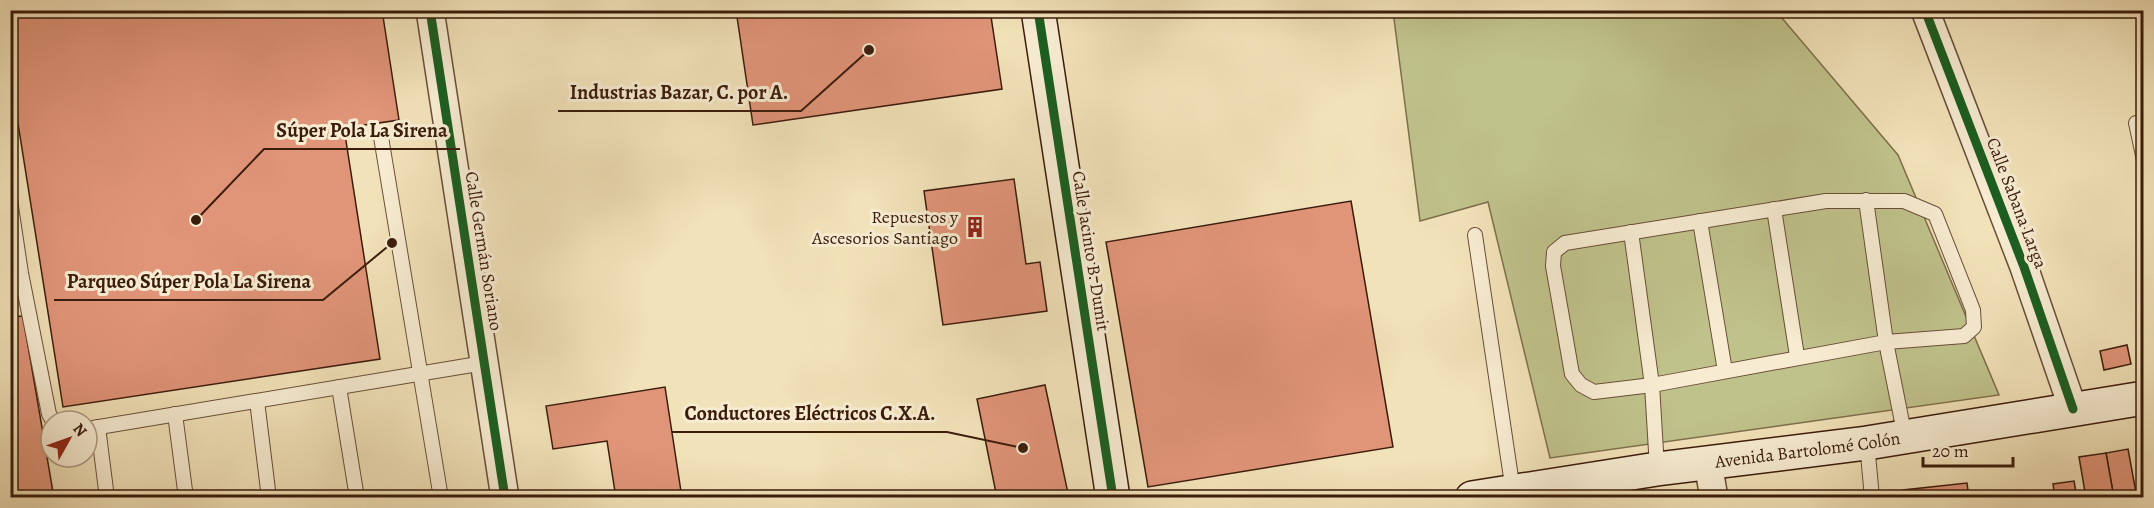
<svg xmlns="http://www.w3.org/2000/svg" width="2154" height="508" viewBox="0 0 2154 508" font-family="Alegreya,serif">
<style>
.green{fill:#c0c28b;stroke:#7e6f4c;stroke-width:1.5}
.building{fill:#e09478;stroke:#3b1c0c;stroke-width:1.5}
.lines{fill:none;stroke-linecap:round;stroke-linejoin:round}
.lane-casing{stroke:#694e37;stroke-width:16}
.street-casing{stroke:#694e37;stroke-width:30}
.secondary-casing{stroke:#3b1c0c;stroke-width:36}
.lane{stroke:#f7ecd2;stroke-width:14}
.street{stroke:#f7ecd2;stroke-width:27}
.secondary{stroke:#f7ecd2;stroke-width:33}
.cycleway-casing{stroke:#f7ecd2;stroke-width:13}
.cycleway{stroke:#1b5e20;stroke-width:9}
.labels{text-anchor:middle;dominant-baseline:central;stroke-width:6;stroke-linejoin:round;paint-order:stroke}
.street-label{font-size:18px;fill:#3b1c0c;stroke:#f7ecd2}
.poi-label{font-size:18px;fill:#3b1c0c;stroke:#f7ecd2;text-anchor:end}
.leader{fill:none;stroke:#3b1c0c;stroke-width:2}
.callout-dot{fill:#3b1c0c;stroke:#f7ecd2;stroke-width:2}
.callout-label{font-size:20px;text-anchor:middle;font-weight:bold;fill:#3b1c0c;stroke:#f7ecd2;stroke-width:6;stroke-linejoin:round;paint-order:stroke}
</style>
<rect width="100%" height="100%" fill="#f2e2b9"/>
<filter id="stains"><feTurbulence type="fractalNoise" baseFrequency=".00333" numOctaves="4"/><feColorMatrix values="0 0 0 0 .2 0 0 0 0 .09 0 0 0 0 .02 0 0 0 .5 -.17"/></filter>
<radialGradient id="worn" r=".72"><stop offset=".6" stop-color="#630" stop-opacity="0"/><stop offset="1" stop-color="#630" stop-opacity=".3"/></radialGradient>
<path class="green" d="M1393 11H1776L1898 155 1999 395 1550 458 1488 202 1420 221Z"/>
<g class="building">
<path d="M10 10H382L399 120 344 128 380 359 63 407 10 73Z"/>
<path d="M736 10H990L1002 89 753 125Z"/>
<path d="M1014 179 1026 264 1040 262 1047 311 943 325 924 191Z"/>
<path d="M1351 201 1393 447 1148 487 1106 242Z"/>
<path d="M23 316 54 498H10V317Z"/>
<path d="M2127 345 2131 364 2104 370 2100 351Z"/>
<path d="M1045 385 1069 498H997L977 399Z"/>
<path d="M665 387 682 498H616L607 441 553 449 546 406Z"/>
<path d="M2128 449 2137 498H2114L2106 453Z"/>
<path d="M2106 453 2114 498H2086L2079 457Z"/>
<path d="M2074 481 2077 498H2055L2053 484Z"/>
<path d="M1967 483 1969 498H1904L1903 490Z"/>
</g>
<g class="lines">
<defs>
<g id="lane">
<path d="M2136 123 2144 160"/>
<path d="M381 137 441 498"/>
<path d="M10 200 21 273 49 414 53 421"/>
<path d="M1866 200 1886 342 1905 437"/>
<path d="M1826 201H1904L1935 214 1973 310 1974 327 1964 336 1886 342 1652 385 1594 392 1581 385 1572 374 1553 266 1554 252 1565 243Z"/>
<path d="M1774 209 1797 356"/>
<path d="M1700 221 1725 371"/>
<path d="M1631 232 1652 385 1657 468"/>
<path d="M1475 235 1513 491"/>
<path d="M339 387 357 498"/>
<path d="M257 401 269 498"/>
<path d="M175 414 186 498"/>
<path d="M98 427 107 498"/>
<path d="M87 429 484 363"/>
<path d="M1867 443 1872 498"/>
</g>
<g id="street">
<path d="M430 10 505 498"/>
<path d="M1925 10 2024 267 2073 409"/>
<path d="M1708 463 1714 498"/>
</g>
<g id="secondary">
<path d="M1038 10 1113 498"/>
<path id="s1" d="M1472 498 1657 469 1867 443 2144 398"/>
</g>
</defs>
<use href="#lane" class="lane-casing"/>
<use href="#street" class="street-casing"/>
<use href="#secondary" class="secondary-casing"/>
<use href="#lane" class="lane"/>
<use href="#street" class="street"/>
<use href="#secondary" class="secondary"/>
<defs>
<g id="cycleway">
<path d="M430 10 505 498"/>
<path d="M1038 10 1113 498"/>
<path d="M1925 10 2024 267 2073 409"/>
</g>
</defs>
<use href="#cycleway" class="cycleway-casing"/>
<use href="#cycleway" class="cycleway"/>
</g>
<defs>
<symbol id="building-bare" viewBox="-9 -9 18 18"><path d="M-4-6H4V6H1V3H-1V6H-4ZM-2.5-4.3h1.7v1.8h-1.7ZM.8-4.3h1.7v1.8H.8ZM-2.5-1h1.7V.8h-1.7ZM.8-1h1.7V.8H.8Z" fill="#8f2418" stroke="#f7ecd2" stroke-width="2.5" paint-order="stroke"/></symbol>
</defs>
<g fill-rule="evenodd">
<use href="#building-bare" x="960" y="212" width="30" height="30"/>
</g>
<g class="labels">
<g class="street-label">
<text transform="translate(2017 203) rotate(69)">Calle Sabana Larga</text>
<text transform="translate(484 251) rotate(81)">Calle Germán Soriano</text>
<text transform="translate(1091 251) rotate(81)">Calle Jacinto B. Dumit</text>
<text stroke="none"><textPath href="#s1" startOffset="339">Avenida Bartolomé Colón</textPath></text>
</g>
<g class="poi-label">
<text x="958" y="217">Repuestos y<tspan x="958" dy="21">Ascesorios Santiago</tspan></text>
</g>
</g>
<path class="leader" d="M869 50L801 111H558M196 220L264 149H460M392 243L323 300H54M1023 448L947 432H672"/>
<g class="callout-dot">
<circle cx="869" cy="50" r="6"/>
<circle cx="196" cy="220" r="6"/>
<circle cx="392" cy="243" r="6"/>
<circle cx="1023" cy="448" r="6"/>
</g>
<g class="callout-label">
<text x="679" y="99">Industrias Bazar, C. por A.</text>
<text x="362" y="137">Súper Pola La Sirena</text>
<text x="189" y="288">Parqueo Súper Pola La Sirena</text>
<text x="810" y="420">Conductores Eléctricos C.X.A.</text>
</g>
<rect width="2154" height="508" fill="none" stroke="#f2e2b9" stroke-width="36"/>
<rect x="12" y="12" width="2130" height="484" fill="none" stroke="#3b1c0c" stroke-width="3"/>
<rect x="18" y="18" width="2118" height="472" fill="none" stroke="#3b1c0c" stroke-width="1.5"/>
<g transform="translate(69 439) rotate(50)"><circle r="28" fill="#f7ecd2" stroke="#ac9983" stroke-width="1.5"/>
<path d="M0-4.5L10 22L0 15L-10 22Z" fill="#8f2418"/>
<text y="-9" font-size="16" font-weight="bold" text-anchor="middle" fill="#3b1c0c">N</text>
</g>
<path d="M1923 457v9h90v-9" fill="none" stroke="#3b1c0c" stroke-width="3"/>
<text x="1932" y="457" font-size="18" fill="#3b1c0c" stroke="#f7ecd2" stroke-width="4.5" paint-order="stroke">20 m</text>
<rect width="100%" height="100%" filter="url(#stains)"/>
<rect width="100%" height="100%" fill="url(#worn)"/>
</svg>
